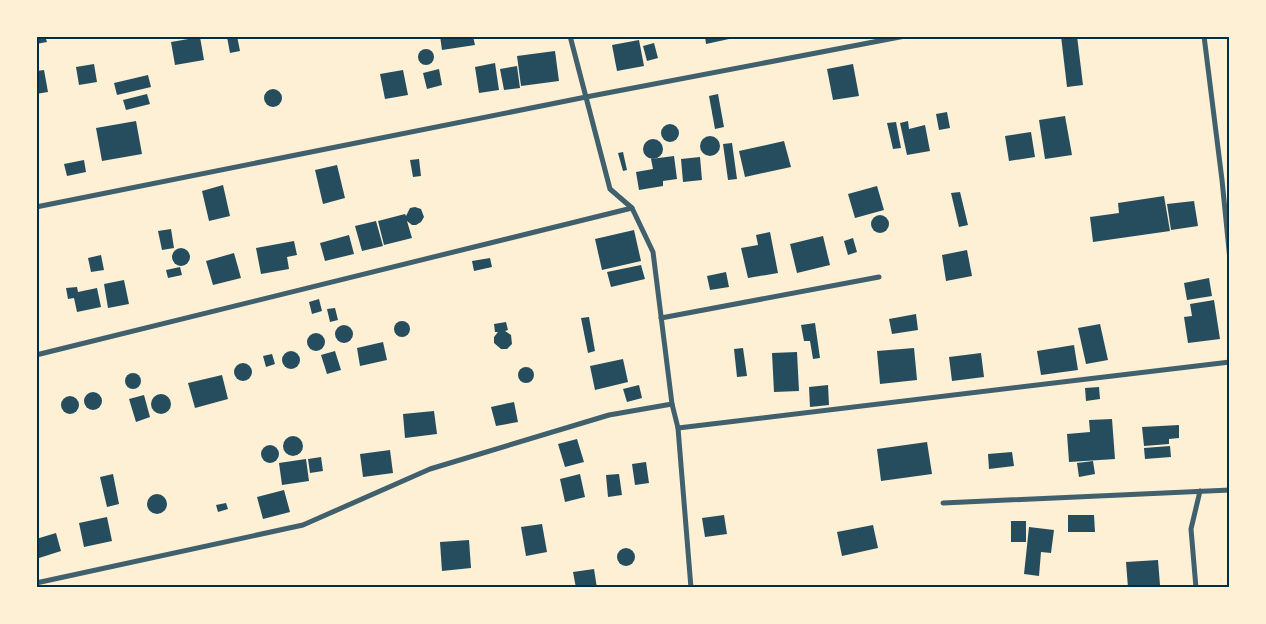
<svg xmlns="http://www.w3.org/2000/svg" width="1266" height="624" viewBox="0 0 1266 624" font-family="'Work Sans',sans-serif">
<style>
.building{fill:#264d5e}
.lines{fill:none;stroke-linecap:round;stroke-linejoin:round}
.minor{stroke:#3f606c;stroke-width:5}
.neatline{fill:none;stroke:#003049;stroke-width:2}
</style>
<rect width="100%" height="100%" fill="#fdf0d5"/>
<g class="building">
<path d="M36 36H45L47 42 36 44Z"/>
<path d="M237 36 240 51 230 53 227 37Z"/>
<path d="M440 36H473L475 45 442 50Z"/>
<path d="M705 36H728L729 39 706 44Z"/>
<path d="M1061 36H1077L1083 85 1067 87Z"/>
<path d="M200 37 204 60 175 65 171 42Z"/>
<path d="M639 40 644 66 617 71 612 45Z"/>
<path d="M654 43 658 58 647 61 643 46Z"/>
<circle cx="426" cy="57" r="8"/>
<path d="M555 51 559 81 521 86 517 56Z"/>
<path d="M495 63 499 90 479 93 475 67Z"/>
<path d="M94 64 97 82 79 85 76 67Z"/>
<path d="M853 64 859 96 833 100 827 69Z"/>
<path d="M517 66 520 88 504 90 500 69Z"/>
<path d="M439 69 442 85 427 89 423 73Z"/>
<path d="M44 70 48 92 36 94V71Z"/>
<path d="M403 70 408 95 385 99 380 74Z"/>
<path d="M148 75 151 87 117 95 114 83Z"/>
<circle cx="273" cy="98" r="9"/>
<path d="M147 94 150 104 126 110 123 100Z"/>
<path d="M718 94 724 127 715 129 709 96Z"/>
<path d="M947 112 950 128 939 130 936 114Z"/>
<path d="M1065 116 1072 155 1045 159 1039 120Z"/>
<path d="M136 121 142 154 102 161 96 128Z"/>
<path d="M908 121 909 129 925 125 930 151 907 155 900 123Z"/>
<path d="M896 122 901 148 893 149 887 123Z"/>
<circle cx="670" cy="133" r="9"/>
<path d="M1031 132 1035 157 1009 161 1005 136Z"/>
<circle cx="710" cy="146" r="10"/>
<circle cx="653" cy="149" r="10"/>
<path d="M784 141 791 167 745 177 739 151Z"/>
<path d="M732 143 737 179 728 180 723 144Z"/>
<path d="M623 152 627 170 623 171 618 153Z"/>
<path d="M674 156 677 179 663 181V186L639 190 636 172 653 169 651 159Z"/>
<path d="M700 157 702 180 683 182 681 159Z"/>
<path d="M419 159 421 176 413 177 410 160Z"/>
<path d="M84 160 86 172 67 176 64 164Z"/>
<path d="M337 165 345 198 323 204 315 170Z"/>
<path d="M223 185 230 216 209 221 202 191Z"/>
<path d="M877 186 884 210 855 218 848 194Z"/>
<path d="M960 192 968 225 959 227 951 193Z"/>
<path d="M1164 196 1170 231 1093 242 1090 217 1119 213 1118 203Z"/>
<path d="M1194 201 1198 226 1171 230 1167 204Z"/>
<path d="M415 207 421 209 424 217 421 222 416 225H412L407 221 412 238 384 245 378 221 405 214 406 216 410 208Z"/>
<circle cx="880" cy="224" r="9"/>
<path d="M376 221 383 246 362 251 355 226Z"/>
<path d="M171 229 174 248 162 250 158 231Z"/>
<path d="M634 230 641 261 602 270 595 239Z"/>
<path d="M770 232 778 273 748 278 741 248 758 245 756 235Z"/>
<path d="M349 235 354 254 325 261 320 243Z"/>
<path d="M823 236 830 265 797 273 790 244Z"/>
<path d="M853 238 857 252 848 255 844 241Z"/>
<path d="M294 241 297 255 287 257 289 269 261 274 256 248Z"/>
<circle cx="181" cy="257" r="9"/>
<path d="M967 250 972 276 946 281 942 255Z"/>
<path d="M234 253 241 278 213 285 206 261Z"/>
<path d="M101 255 104 270 91 272 88 258Z"/>
<path d="M490 258 492 267 474 271 472 261Z"/>
<path d="M641 265 645 279 611 287 607 272Z"/>
<path d="M180 267 182 275 168 278 166 270Z"/>
<path d="M726 272 729 287 710 290 707 276Z"/>
<path d="M1209 278 1212 296 1187 300 1184 283Z"/>
<path d="M124 280 129 304 108 308 104 284Z"/>
<path d="M77 287 78 292 97 288 101 307 77 312 74 298 68 299 66 288Z"/>
<path d="M319 299 322 311 312 314 309 302Z"/>
<path d="M1214 300 1220 339 1188 343 1184 317 1192 316 1190 304Z"/>
<path d="M335 308 338 320 330 322 327 309Z"/>
<path d="M916 314 918 330 892 334 889 319Z"/>
<path d="M589 317 595 351 588 353 581 318Z"/>
<circle cx="402" cy="329" r="8"/>
<path d="M506 322 508 330 505 331 511 335 512 344 507 349H501L494 343V337L498 332H495L494 324Z"/>
<path d="M815 323 820 358 813 359 810 341H804L801 325Z"/>
<path d="M1100 324 1108 360 1086 364 1078 328Z"/>
<circle cx="344" cy="334" r="9"/>
<circle cx="316" cy="342" r="9"/>
<path d="M383 342 387 360 360 366 357 348Z"/>
<path d="M1074 345 1078 370 1041 375 1037 351Z"/>
<path d="M743 348 747 376 737 377 734 349Z"/>
<path d="M914 348 917 380 880 384 877 351Z"/>
<circle cx="291" cy="360" r="9"/>
<path d="M335 351 341 370 327 374 321 355Z"/>
<path d="M797 352 799 391 774 392 772 353Z"/>
<path d="M981 353 984 377 952 381 949 357Z"/>
<path d="M272 354 275 364 266 367 263 356Z"/>
<path d="M623 359 628 382 595 390 590 366Z"/>
<circle cx="243" cy="372" r="9"/>
<circle cx="526" cy="375" r="8"/>
<circle cx="133" cy="381" r="8"/>
<path d="M222 375 228 399 195 408 188 383Z"/>
<path d="M639 385 642 398 627 402 623 389Z"/>
<path d="M828 385 829 405 810 407 809 387Z"/>
<path d="M1099 387 1100 399 1086 401 1085 388Z"/>
<circle cx="93" cy="401" r="9"/>
<circle cx="161" cy="404" r="10"/>
<path d="M144 395 150 417 136 422 129 399Z"/>
<circle cx="70" cy="405" r="9"/>
<path d="M514 402 518 422 496 426 491 407Z"/>
<path d="M434 411 437 434 405 438 403 414Z"/>
<path d="M1112 419 1115 459 1069 462 1067 434 1090 432 1089 420Z"/>
<path d="M1179 425V438L1169 439V444L1144 446 1142 427Z"/>
<circle cx="293" cy="446" r="10"/>
<path d="M577 439 584 462 565 467 558 444Z"/>
<path d="M927 442 932 474 881 481 877 449Z"/>
<circle cx="270" cy="454" r="9"/>
<path d="M1170 446 1171 457 1145 459 1144 448Z"/>
<path d="M390 450 393 473 363 477 360 454Z"/>
<path d="M1012 452 1014 466 989 469 988 454Z"/>
<path d="M321 457 323 471 310 473 308 459Z"/>
<path d="M306 459 309 481 282 485 279 463Z"/>
<path d="M1093 461 1095 474 1079 477 1077 463Z"/>
<path d="M646 462 649 483 635 485 632 464Z"/>
<path d="M113 474 119 504 107 507 100 477Z"/>
<path d="M580 474 585 497 565 502 560 479Z"/>
<path d="M619 474 622 495 608 497 606 475Z"/>
<path d="M284 490 290 512 263 519 257 497Z"/>
<circle cx="157" cy="504" r="10"/>
<path d="M226 503 228 509 218 512 216 505Z"/>
<path d="M724 515 727 534 705 537 702 518Z"/>
<path d="M1068 515H1094L1095 532H1068Z"/>
<path d="M107 517 112 541 84 547 79 523Z"/>
<rect x="1011" y="521" width="15" height="21"/>
<path d="M542 524 547 552 526 556 521 527Z"/>
<path d="M873 525 878 548 842 556 837 532Z"/>
<path d="M1029 527 1054 530 1051 553 1041 552 1039 576 1024 574Z"/>
<path d="M56 533 61 551 39 558 36 549V539Z"/>
<path d="M469 540 471 568 442 571 440 542Z"/>
<circle cx="626" cy="557" r="9"/>
<path d="M1158 560 1160 585 1128 588 1126 562Z"/>
<path d="M594 569 597 588H576L573 572Z"/>
</g>
<g class="lines">
<g class="minor">
<path d="M570 36 610 189 632 208 653 252 672 404 678 428 691 588"/>
<path d="M1204 36 1222 180 1230 260"/>
<path d="M36 207 586 97 905 36"/>
<path d="M661 318 879 277"/>
<path d="M36 355 632 208"/>
<path d="M678 428 1230 362"/>
<path d="M943 503 1230 490"/>
<path d="M36 583 303 525 430 469 609 415 672 404"/>
<path d="M1196 588 1191 529 1200 491"/>
</g>
</g>
<rect width="1266" height="624" fill="none" stroke="#fdf0d5" stroke-width="75"/>
<rect x="38" y="38" width="1190" height="548" class="neatline"/>
</svg>
